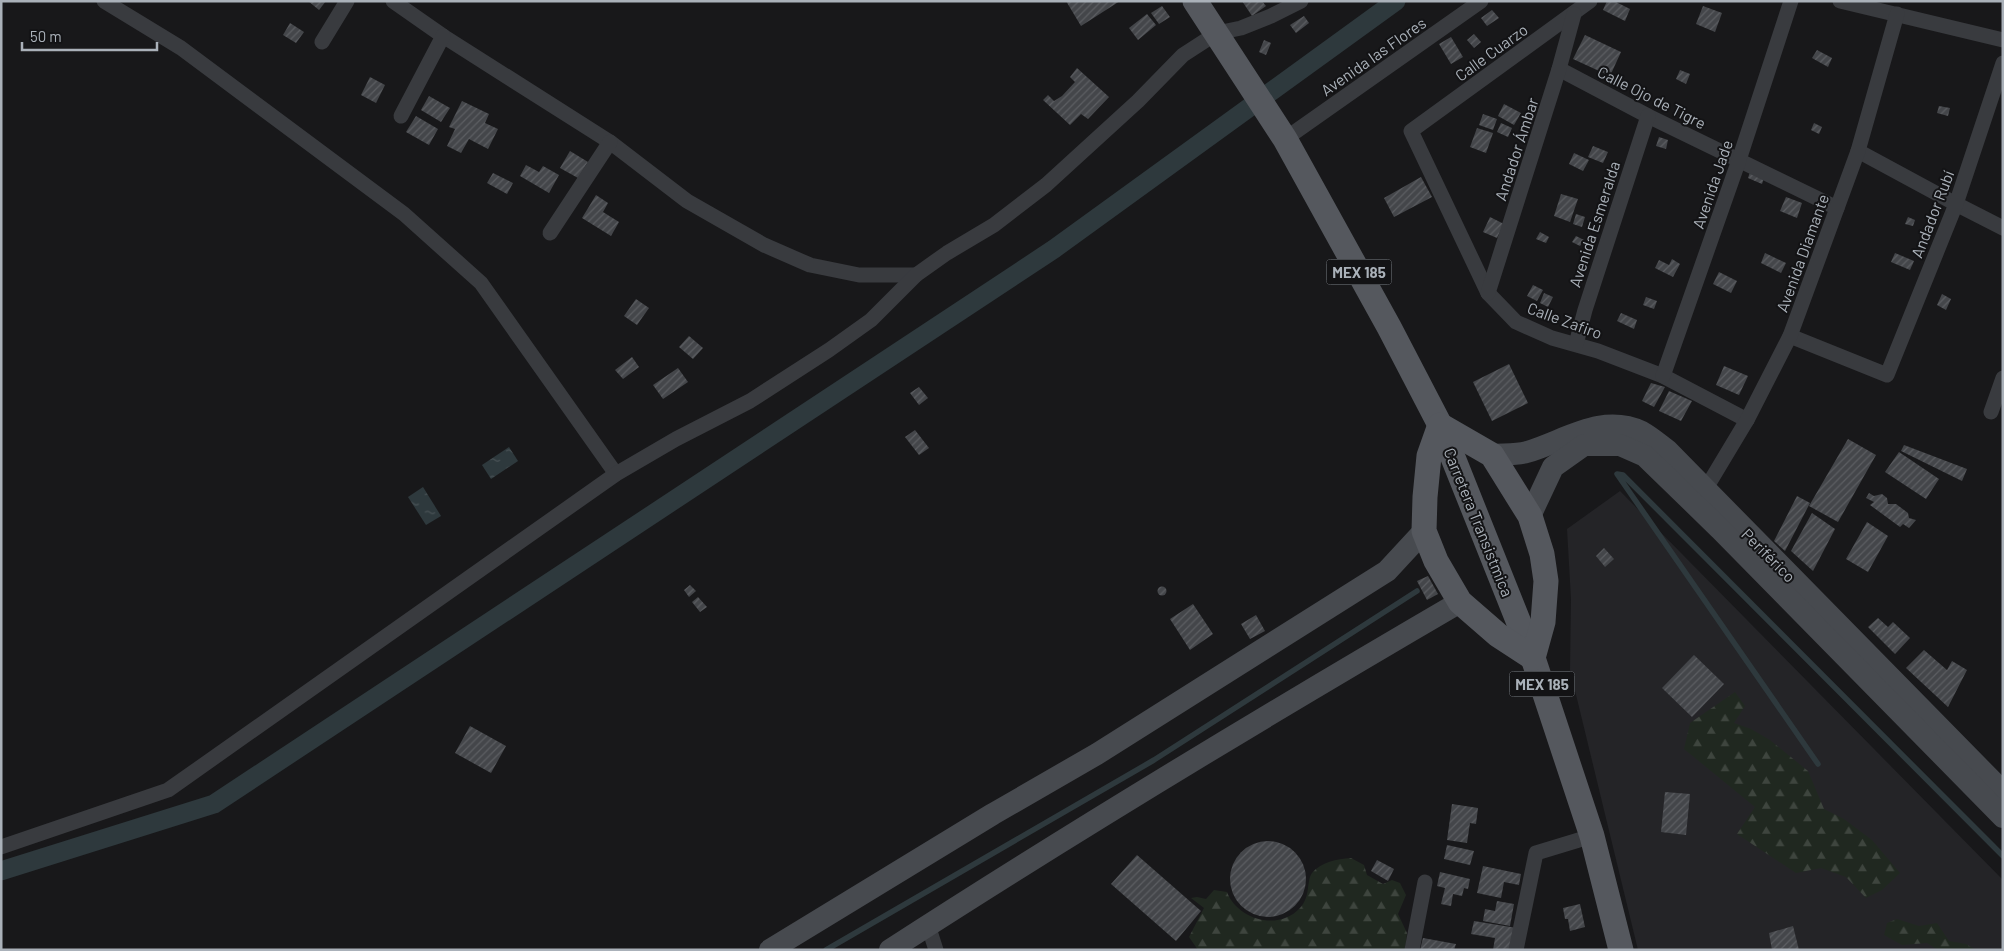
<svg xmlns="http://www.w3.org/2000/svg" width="2004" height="951" viewBox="0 0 2004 951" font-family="Barlow,sans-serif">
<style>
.built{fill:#242427}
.forest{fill:url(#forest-firs)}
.water{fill:url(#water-ripples)}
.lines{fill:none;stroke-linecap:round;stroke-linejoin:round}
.stream{stroke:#2e393d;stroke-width:5.5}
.canal{stroke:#2e393d;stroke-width:19}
.building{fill:url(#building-hatch)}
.street{stroke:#393b3f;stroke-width:15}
.secondary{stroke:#474a4f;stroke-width:22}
.primary{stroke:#55585e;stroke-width:25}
.labels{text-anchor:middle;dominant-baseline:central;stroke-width:4;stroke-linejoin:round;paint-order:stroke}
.shield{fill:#131315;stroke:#7d8288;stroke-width:1}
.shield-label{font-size:15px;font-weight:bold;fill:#aab1b9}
.street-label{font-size:16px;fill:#aab1b9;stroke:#131315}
</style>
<defs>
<pattern id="forest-firs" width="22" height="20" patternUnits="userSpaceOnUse" patternTransform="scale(1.25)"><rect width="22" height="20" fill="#202820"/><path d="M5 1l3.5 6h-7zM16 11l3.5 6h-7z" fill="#3e453e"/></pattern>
<pattern id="water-ripples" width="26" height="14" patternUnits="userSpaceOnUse" patternTransform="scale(1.25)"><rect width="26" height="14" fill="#2e393d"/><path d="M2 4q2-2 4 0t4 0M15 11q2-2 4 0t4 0" fill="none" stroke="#4a5357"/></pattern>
<pattern id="building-hatch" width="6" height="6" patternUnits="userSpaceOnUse" patternTransform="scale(1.25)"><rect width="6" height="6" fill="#44464a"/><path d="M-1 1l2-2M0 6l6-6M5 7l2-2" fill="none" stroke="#5c5e62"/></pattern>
</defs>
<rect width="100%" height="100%" fill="#18181a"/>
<path class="built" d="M1620 491 2003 880V950H1638L1570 670 1571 599 1567 529Z"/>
<g class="forest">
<path d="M1735 692 1745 706 1734 723 1751 729 1770 740 1808 771 1824 809 1844 819 1872 840 1900 873 1882 890 1866 898 1846 877 1821 868 1796 873 1737 834 1755 807 1684 749 1690 723Z"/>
<path d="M1351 858 1364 865 1367 875 1383 884 1392 880 1400 883 1406 895 1398 914 1407 933 1405 950H1198L1189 937 1204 908 1191 898 1197 897 1206 899 1214 890 1227 892C1237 919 1278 932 1300 908 1311 896 1306 882 1312 873 1321 862 1337 859 1351 858Z"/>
<path d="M1897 919 1919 926 1937 923 1949 941 1966 944 1976 950H1938L1927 943 1902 945 1884 935 1887 923Z"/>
</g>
<g class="water">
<path d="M509 447 518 461 491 479 482 465Z"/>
<path d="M423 487 441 516 426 525 408 497Z"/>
</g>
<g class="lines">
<g class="stream">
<path d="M1818 764 1617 474 1623 475 2003 856"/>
<path d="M826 950 1154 760 1417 591"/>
</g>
<path class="canal" d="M1 871 214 804 1054 249 1396 1"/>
</g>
<g class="building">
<path d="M308 1H326L319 10Z"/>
<path d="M1066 1H1120L1081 26Z"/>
<path d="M1242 1H1262L1266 6 1252 16Z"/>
<path d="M1607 1H1614L1630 9 1625 21 1603 10Z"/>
<path d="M1162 6 1170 17 1159 24 1151 13Z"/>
<path d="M1703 6 1722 13 1715 32 1696 24Z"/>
<path d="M1492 10 1499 18 1487 26 1481 18Z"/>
<path d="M1147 14 1156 25 1138 40 1129 28Z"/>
<path d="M1304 16 1309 23 1296 33 1290 25Z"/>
<path d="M290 23 304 32 296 43 283 35Z"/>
<path d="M1474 34 1481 42 1474 48 1467 40Z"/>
<path d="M1585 35 1621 52 1610 76 1573 59Z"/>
<path d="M1451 37 1463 57 1451 64 1439 44Z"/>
<path d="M1264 40 1271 43 1266 55 1259 52Z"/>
<path d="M1817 50 1832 58 1828 67 1812 58Z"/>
<path d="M1077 68 1109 97 1088 119 1081 114 1070 125 1043 100 1048 95 1054 101 1062 96 1075 82 1070 77Z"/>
<path d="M1680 70 1690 74 1686 84 1676 79Z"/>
<path d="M370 77 385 85 376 103 361 95Z"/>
<path d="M429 96 450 108 441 122 421 110Z"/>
<path d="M462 101 489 114 485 123 498 129 488 149 469 139 461 153 447 146 455 129 449 127Z"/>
<path d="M1504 104 1521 113 1514 125 1498 116Z"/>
<path d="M1939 106 1950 108 1948 116 1937 113Z"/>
<path d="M1483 114 1497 119 1493 130 1479 125Z"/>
<path d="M416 116 438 129 429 145 406 132Z"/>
<path d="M1501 123 1512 128 1508 137 1497 132Z"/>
<path d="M1814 123 1822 127 1819 134 1811 130Z"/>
<path d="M1477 128 1493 133 1486 153 1470 147Z"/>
<path d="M1659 137 1668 140 1666 149 1656 146Z"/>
<path d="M1593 146 1608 152 1603 163 1588 157Z"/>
<path d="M570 151 588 162 578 178 560 168Z"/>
<path d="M1574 153 1589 160 1583 171 1569 164Z"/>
<path d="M526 165 539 172 543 166 559 175 549 193 520 176Z"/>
<path d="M1751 169 1765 175 1762 184 1748 178Z"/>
<path d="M493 173 513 183 507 194 487 183Z"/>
<path d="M1421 177 1432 197 1394 217 1384 198Z"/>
<path d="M1561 194 1578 199 1570 222 1554 216Z"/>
<path d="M596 195 608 203 603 212 619 222 611 236 582 218Z"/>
<path d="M1786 197 1802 203 1797 218 1780 211Z"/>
<path d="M1576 214 1585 217 1582 227 1573 224Z"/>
<path d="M1490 217 1504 224 1497 238 1483 232Z"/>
<path d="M1908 217 1915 220 1913 226 1905 224Z"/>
<path d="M1540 232 1549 237 1546 243 1536 239Z"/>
<path d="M1576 236 1584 240 1580 246 1572 242Z"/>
<path d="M1765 253 1786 263 1781 273 1761 263Z"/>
<path d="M1895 253 1914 261 1910 270 1891 262Z"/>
<path d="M1672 259 1680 264 1673 277 1655 268 1659 260 1669 265Z"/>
<path d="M1719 272 1737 281 1731 293 1713 284Z"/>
<path d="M1533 285 1543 290 1537 301 1527 296Z"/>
<path d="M1544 293 1553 297 1548 307 1540 303Z"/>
<path d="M1942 294 1951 299 1946 310 1937 305Z"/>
<path d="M1646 297 1657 301 1654 309 1643 305Z"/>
<path d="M636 299 649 308 637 325 624 316Z"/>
<path d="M1621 313 1637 320 1634 329 1617 321Z"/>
<path d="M689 336 703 348 693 359 679 347Z"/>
<path d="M632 357 639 367 623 379 615 370Z"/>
<path d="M1509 364 1528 403 1492 421 1473 382Z"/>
<path d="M1724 366 1748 376 1739 395 1716 385Z"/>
<path d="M678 368 688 382 663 399 653 385Z"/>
<path d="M1651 383 1665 387 1654 407 1642 401Z"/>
<path d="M919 387 928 398 919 405 910 393Z"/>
<path d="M1669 391 1692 401 1681 421 1659 411Z"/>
<path d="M915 430 929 448 919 455 905 437Z"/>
<path d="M1848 439 1876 455 1838 522 1809 506Z"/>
<path d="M1904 445 1967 469 1962 481 1901 451Z"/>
<path d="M1899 452 1939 479 1926 499 1885 472Z"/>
<path d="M1869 493 1874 496 1882 494 1887 498 1888 504H1896L1908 513 1909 518 1916 520 1909 528 1903 524 1900 527 1870 505 1874 502 1866 498Z"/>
<path d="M1797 496 1810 503 1785 551 1774 541Z"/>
<path d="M1812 513 1835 529 1813 571 1791 551Z"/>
<path d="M1867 522 1888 536 1868 572 1846 559Z"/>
<path d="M1604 548 1614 559 1605 567 1596 556Z"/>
<path d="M1428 576 1438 594 1427 600 1417 581Z"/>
<path d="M690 585 696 591 689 597 684 590Z"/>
<circle cx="1162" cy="591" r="4.5"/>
<path d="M698 597 707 607 700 612 692 602Z"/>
<path d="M1193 604 1213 634 1190 650 1170 619Z"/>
<path d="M1256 615 1265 631 1250 639 1241 624Z"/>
<path d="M1878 618 1888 627 1893 622 1910 638 1895 654 1868 627Z"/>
<path d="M1924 650 1947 670 1952 661 1967 670 1948 707 1906 668Z"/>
<path d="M1694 655 1724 684 1692 717 1662 688Z"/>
<path d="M470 726 506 746 491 773 455 753Z"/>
<path d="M1665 792 1690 794 1686 835 1661 832Z"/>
<path d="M1452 804 1478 808 1476 824 1470 823 1467 843 1447 840Z"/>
<circle cx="1268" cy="879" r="38"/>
<path d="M1447 845 1474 851 1470 865 1444 859Z"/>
<path d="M1137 855 1201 911 1176 941 1111 884Z"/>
<path d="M1377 860 1394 869 1388 881 1371 871Z"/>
<path d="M1483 866 1521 874 1519 885 1504 882 1501 898 1477 893Z"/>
<path d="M1440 872 1470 879 1468 889 1464 888 1462 896 1453 894 1451 906 1441 904 1445 888 1437 886Z"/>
<path d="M1497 901 1514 904 1510 926 1483 921 1485 909 1495 911Z"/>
<path d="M1580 904 1585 927 1570 931 1568 919H1565L1563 908Z"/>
<path d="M1474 921 1517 928 1513 950H1493L1495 938 1471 934Z"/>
<path d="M1793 926 1799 950H1772L1769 933Z"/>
<path d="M1423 938 1456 944 1454 950H1420Z"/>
</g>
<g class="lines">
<g class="street">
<path d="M104 1 181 48 404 214 481 283 616 474"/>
<path d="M393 1 443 36 610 142 687 201 764 245 810 265 859 275H916"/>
<path d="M1590 1 1411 131 1488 293 1516 322 1552 338 1598 351 1663 376 1747 420"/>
<path d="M1840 1 2003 40"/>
<path d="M322 42 347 1"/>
<path d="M1559 69 1648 116 1837 208"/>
<path d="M401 116 443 36"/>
<path d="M1285 139 1481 1"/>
<path d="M1858 151 1956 204 2003 228"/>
<path d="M550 233 610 142"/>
<path d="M1488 293 1559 69 1574 14"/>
<path d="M1790 336 1887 375 1956 204 2003 63"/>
<path d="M1576 344 1585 310 1648 116"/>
<path d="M1663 376 1739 160 1791 1"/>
<path d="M1991 412 2003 378"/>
<path d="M1705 490 1747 420 1790 336 1858 151 1897 14"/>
<path d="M1 847 168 790 616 474 676 439 750 401 829 350 871 320 916 275 947 253 994 225 1046 185 1138 101 1183 55 1217 33 1241 28 1271 16 1301 1"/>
<path d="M928 925 936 950"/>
<path d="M1412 950 1425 882"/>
<path d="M1516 950 1536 853 1592 836"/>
</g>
<g class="secondary">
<path d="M1492 455C1503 454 1516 455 1527 452 1565 441 1601 413 1642 432 1651 437 1659 444 1667 450L2003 792"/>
<path d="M1530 516 1553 467 1584 445H1620L1645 456 1720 529 2003 817"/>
<path d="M770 950 993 814 1097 754 1387 571 1424 531"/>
<path d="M890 950C1077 829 1268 714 1460 602"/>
</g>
<g class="primary">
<path d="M1195 1 1285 139 1389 327 1440 425 1533 658 1592 836 1621 950"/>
<path d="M1440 425 1492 455 1530 516 1542 554 1546 581 1543 622 1533 658 1498 635 1460 602 1436 561 1424 531 1425 497 1429 456Z"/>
</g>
</g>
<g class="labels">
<g class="shield">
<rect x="1326.5" y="259.5" width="65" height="25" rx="4"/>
<rect x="1509.5" y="671.5" width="65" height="25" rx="4"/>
</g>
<g class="shield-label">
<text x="1359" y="272">MEX 185</text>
<text x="1542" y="684">MEX 185</text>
</g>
<g class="street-label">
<text transform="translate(1491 52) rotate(-36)">Calle Cuarzo</text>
<text transform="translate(1373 56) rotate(-35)">Avenida las Flores</text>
<text transform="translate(1652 97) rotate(27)">Calle Ojo de Tigre</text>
<text transform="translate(1516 149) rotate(-72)">Andador Ámbar</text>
<text transform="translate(1712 184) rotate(-71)">Avenida Jade</text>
<text transform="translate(1932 214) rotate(-69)">Andador Rubí</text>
<text transform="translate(1594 224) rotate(-72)">Avenida Esmeralda</text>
<text transform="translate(1802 253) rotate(-70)">Avenida Diamante</text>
<text transform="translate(1565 320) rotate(20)">Calle Zafiro</text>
<text transform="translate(1479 522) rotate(68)">Carretera Transistmica</text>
<text transform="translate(1769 555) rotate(45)">Periférico</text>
</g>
</g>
<rect width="2004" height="951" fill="none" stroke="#aab1b9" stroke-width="5"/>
<path d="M22 42v8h135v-8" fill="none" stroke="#aab1b9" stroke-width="2.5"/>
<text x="30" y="42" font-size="15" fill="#aab1b9" stroke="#131315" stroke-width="4" paint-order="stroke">50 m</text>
</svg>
